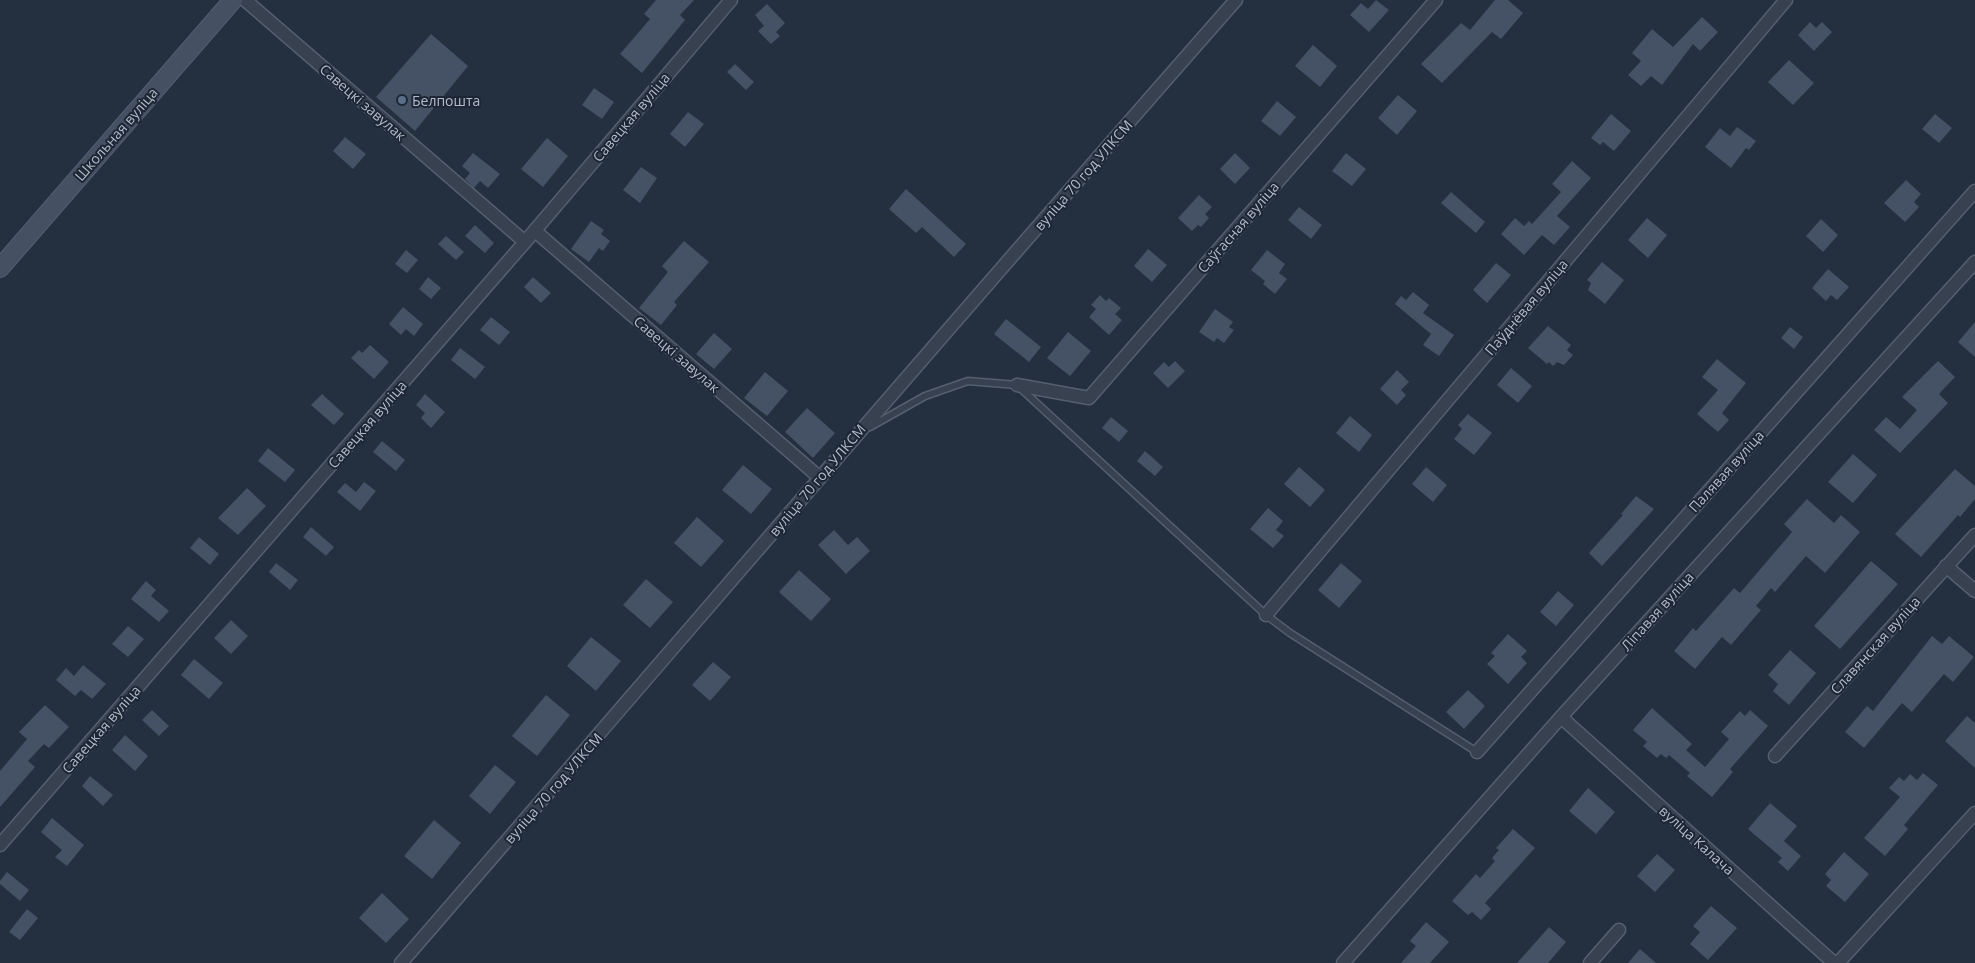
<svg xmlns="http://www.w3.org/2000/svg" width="1975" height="963" viewBox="0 0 1975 963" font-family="'Open Sans',sans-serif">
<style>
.building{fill:#455164}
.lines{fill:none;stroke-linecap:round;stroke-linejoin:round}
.lane-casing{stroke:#565f6d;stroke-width:9}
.street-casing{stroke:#565f6d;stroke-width:15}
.secondary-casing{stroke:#565f6d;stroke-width:20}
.lane{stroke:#384150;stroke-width:6}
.street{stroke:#384150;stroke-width:12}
.secondary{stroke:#465063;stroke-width:18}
.service-dot{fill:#5c6f8a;stroke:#1d2635;stroke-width:2}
.labels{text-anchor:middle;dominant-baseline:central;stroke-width:4;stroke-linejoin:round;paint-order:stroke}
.poi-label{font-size:14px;fill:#b4bcca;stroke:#1d2635;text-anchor:start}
.street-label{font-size:14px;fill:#b4bcca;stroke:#1d2635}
</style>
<rect width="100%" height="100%" fill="#242f40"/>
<g class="building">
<path d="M656 0H694L680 15 685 20 642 73 620 54 650 19 644 14Z"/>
<path d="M1376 0 1389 10 1369 32 1350 15 1361 3 1368 9Z"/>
<path d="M1495 0H1508L1523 13 1501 39 1492 32 1442 83 1421 64 1461 23 1470 30Z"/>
<path d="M767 4 785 23 776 32 780 36 771 44 758 31 764 26 755 15Z"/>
<path d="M1702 17 1718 32 1700 51 1693 44 1662 85 1651 76 1641 86 1628 75 1641 61 1632 53 1652 29 1673 47Z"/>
<path d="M1810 22 1816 28 1822 22 1832 32 1814 51 1798 35Z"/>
<path d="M431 34 468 66 415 131 376 97Z"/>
<path d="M1313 45 1337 66 1320 87 1295 66Z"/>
<path d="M1789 60 1814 83 1793 105 1768 82Z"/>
<path d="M735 64 754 82 746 90 727 72Z"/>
<path d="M594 88 614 102 602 119 582 105Z"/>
<path d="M1398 95 1417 111 1397 135 1378 118Z"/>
<path d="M1277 101 1296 117 1280 136 1261 121Z"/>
<path d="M688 112 704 124 685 147 670 134Z"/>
<path d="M1611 114 1631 131 1614 151 1603 142 1600 145 1591 138Z"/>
<path d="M1935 114 1952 128 1939 143 1922 129Z"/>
<path d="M1737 127 1756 141 1749 150 1746 148 1731 168 1705 147 1720 128 1730 136Z"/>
<path d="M345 137 366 154 353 169 333 151Z"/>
<path d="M547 138 568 156 543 187 521 169Z"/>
<path d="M473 153 500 174 488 188 480 181 474 188 465 179 470 173 462 166Z"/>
<path d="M1235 153 1250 168 1235 184 1220 169Z"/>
<path d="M1346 153 1366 169 1352 186 1332 171Z"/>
<path d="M1572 161 1591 178 1557 216 1570 227 1554 245 1542 235 1524 255 1501 234 1515 218 1524 226 1529 221 1532 224 1561 192 1552 184Z"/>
<path d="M641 167 657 178 640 203 623 190Z"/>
<path d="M1906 180 1921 194 1914 202 1919 207 1905 222 1884 203Z"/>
<path d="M906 189 966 244 954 257 922 227 916 233 889 209Z"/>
<path d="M1451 192 1485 222 1476 233 1441 203Z"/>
<path d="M1199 195 1212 207 1205 214 1209 218 1201 227 1198 225 1192 231 1178 218Z"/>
<path d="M1299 207 1322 225 1311 239 1288 220Z"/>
<path d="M1647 218 1667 235 1648 258 1628 240Z"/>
<path d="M1821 219 1838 235 1823 252 1806 236Z"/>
<path d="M591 221 604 230 601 234 610 241 603 251 599 248 589 262 571 249Z"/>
<path d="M475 225 494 243 485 253 465 236Z"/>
<path d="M446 236 464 252 456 260 438 244Z"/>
<path d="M684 241 709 262 674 302 677 305 661 325 639 308 668 272 662 266Z"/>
<path d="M1148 249 1167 265 1152 282 1134 266Z"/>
<path d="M406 250 418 260 407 273 395 264Z"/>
<path d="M1267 250 1285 264 1279 273 1287 279 1275 294 1263 284 1265 281 1251 270Z"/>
<path d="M1602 262 1624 280 1605 304 1588 290 1591 283 1587 280Z"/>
<path d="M1496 263 1511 275 1487 303 1473 290Z"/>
<path d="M1828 269 1849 287 1837 300 1831 295 1826 301 1812 288Z"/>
<path d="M428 277 441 288 431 299 419 289Z"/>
<path d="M533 277 551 293 541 303 524 287Z"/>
<path d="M1413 292 1429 305 1423 313 1454 335 1439 356 1423 345 1431 334 1395 304 1401 296 1406 300Z"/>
<path d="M1100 295 1106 301 1109 298 1121 308 1115 314 1122 320 1109 335 1089 317 1096 309 1091 305Z"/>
<path d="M403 307 423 324 414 336 406 329 401 335 389 324Z"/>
<path d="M1215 309 1233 322 1229 327 1234 330 1224 343 1217 338 1214 342 1199 332Z"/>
<path d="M491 317 510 332 499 345 480 330Z"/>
<path d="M1006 319 1041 347 1029 362 994 334Z"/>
<path d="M1975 322V357L1958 342Z"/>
<path d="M1548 326 1571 345 1567 350 1573 355 1564 365 1557 362 1553 366 1549 362 1547 364 1528 348Z"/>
<path d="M1790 327 1803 337 1794 349 1781 338Z"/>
<path d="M1068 332 1091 351 1070 376 1047 358Z"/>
<path d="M714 333 732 349 714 369 696 354Z"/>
<path d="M370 345 389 362 374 379 351 358 359 350 362 353Z"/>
<path d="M460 348 485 367 475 379 451 360Z"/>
<path d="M1717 359 1746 383 1722 413 1729 420 1718 432 1697 414 1718 390 1702 377Z"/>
<path d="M1175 361 1185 371 1168 388 1153 373 1164 362 1169 367Z"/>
<path d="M1938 361 1955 377 1939 394 1948 403 1900 453 1874 430 1886 417 1900 429 1917 410 1902 397Z"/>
<path d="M1511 368 1532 386 1518 403 1497 385Z"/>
<path d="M1397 370 1409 382 1401 390 1406 395 1397 405 1380 389Z"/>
<path d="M765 372 788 391 767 416 744 398Z"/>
<path d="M322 394 344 414 334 425 311 405Z"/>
<path d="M425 394 445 412 431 428 421 418 425 413 416 405Z"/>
<path d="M807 408 835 433 813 458 785 432Z"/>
<path d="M1468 414 1492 433 1474 455 1454 439 1462 429 1458 425Z"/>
<path d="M1350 416 1372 435 1359 452 1336 433Z"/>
<path d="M1111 417 1128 431 1119 442 1102 428Z"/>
<path d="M382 441 405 460 396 471 373 452Z"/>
<path d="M268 448 295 470 285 482 258 461Z"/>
<path d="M1145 451 1163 467 1155 476 1137 461Z"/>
<path d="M1853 454 1877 475 1853 503 1828 482Z"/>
<path d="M743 465 772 489 751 514 722 490Z"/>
<path d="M1299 467 1325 490 1310 507 1284 484Z"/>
<path d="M1426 467 1447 485 1433 502 1412 484Z"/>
<path d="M1955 469 1975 486V499L1960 517 1958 515 1921 557 1895 534Z"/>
<path d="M364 482 376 491 360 511 337 492 345 483 356 492Z"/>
<path d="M247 488 266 506 238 535 218 518Z"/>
<path d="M1636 496 1654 509 1602 566 1589 553 1623 515 1621 514Z"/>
<path d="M1807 499 1834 523 1841 515 1860 532 1825 573 1806 556 1775 592 1771 588 1756 606 1761 610 1731 645 1722 637 1695 669 1674 651 1693 628 1696 631 1734 588 1740 593 1792 532 1784 524Z"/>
<path d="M1268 508 1283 521 1276 530 1284 536 1273 548 1250 529Z"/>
<path d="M697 517 724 541 701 567 674 543Z"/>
<path d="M311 527 334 547 326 556 303 537Z"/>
<path d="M834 530 848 545 857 537 870 551 846 574 818 545Z"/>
<path d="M199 537 219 554 210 565 190 548Z"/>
<path d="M1871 561 1898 584 1840 649 1814 626Z"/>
<path d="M276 563 298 580 290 590 269 572Z"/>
<path d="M1341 563 1362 581 1339 608 1318 590Z"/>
<path d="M799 570 831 599 811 621 779 592Z"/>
<path d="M646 579 673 602 650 628 623 605Z"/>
<path d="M146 581 156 590 151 596 169 611 159 622 131 599Z"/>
<path d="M1558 591 1574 605 1556 626 1540 612Z"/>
<path d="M231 620 248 636 231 654 214 638Z"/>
<path d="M128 626 144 639 128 657 112 644Z"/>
<path d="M1508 634 1527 651 1521 657 1527 663 1508 684 1487 664 1495 656 1491 653Z"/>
<path d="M1932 636 1942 644 1949 636 1974 657 1953 682 1944 674 1912 712 1902 703 1864 748 1845 732 1867 706 1873 711Z"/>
<path d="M591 637 621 661 596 691 567 666Z"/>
<path d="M1790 650 1816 673 1789 705 1773 691 1778 684 1768 675Z"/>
<path d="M194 659 223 683 209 699 181 675Z"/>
<path d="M713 662 731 677 710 701 692 685Z"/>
<path d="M83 665 106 684 92 699 81 690 75 696 56 680 66 668 74 676Z"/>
<path d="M1468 690 1485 706 1464 729 1446 712Z"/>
<path d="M546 695 570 715 537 756 512 736Z"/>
<path d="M45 705 69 727 49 748 44 744 28 761 35 767 0 807V771L27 739 19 732Z"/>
<path d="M1652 708 1692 744 1686 750 1705 767 1729 739 1721 732 1740 711 1745 716 1750 710 1768 726 1730 769 1733 772 1712 797 1687 776 1690 773 1669 755 1666 758 1661 754 1657 758 1643 746 1647 742 1633 730Z"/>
<path d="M152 710 169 726 159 736 142 720Z"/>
<path d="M1967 716 1975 723V768L1945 741Z"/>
<path d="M125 735 148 756 135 771 112 750Z"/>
<path d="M495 765 516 782 490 814 469 796Z"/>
<path d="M1923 773 1938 785 1904 825 1908 829 1885 856 1864 838 1900 797 1889 788 1899 777 1904 781 1910 774 1917 780Z"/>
<path d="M90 776 113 795 103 806 82 786Z"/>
<path d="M1588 788 1615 812 1596 834 1569 811Z"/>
<path d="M1770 803 1797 826 1784 841 1801 856 1788 871 1778 862 1782 858 1748 829Z"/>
<path d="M52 818 84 845 67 866 55 857 62 850 41 832Z"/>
<path d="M434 820 461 843 432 879 404 856Z"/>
<path d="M1513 829 1535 848 1485 903 1491 909 1481 920 1472 912 1468 915 1452 901 1476 874 1480 878 1495 861 1492 858 1499 850 1496 848Z"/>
<path d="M1844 852 1869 874 1845 902 1826 886 1831 880 1825 874Z"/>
<path d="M1657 854 1675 870 1655 892 1637 876Z"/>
<path d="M7 872 29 890 20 901 0 884V881Z"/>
<path d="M382 893 409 919 386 943 359 918Z"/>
<path d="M1711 906 1737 928 1708 960 1690 944 1700 932 1693 926Z"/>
<path d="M27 909 38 918 20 940 9 932Z"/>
<path d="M1426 922 1449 942 1430 963H1401L1416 946 1410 941Z"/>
<path d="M1549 927 1566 942 1548 963H1517Z"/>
<path d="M1640 949 1656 963H1628Z"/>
</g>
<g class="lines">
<defs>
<path id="lane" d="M870 427 925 396 968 381 1017 385 1266 615 1290 633 1477 752"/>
<g id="street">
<path d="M245 0 525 242"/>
<path d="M535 231 819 477"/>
<path d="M1017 385 1089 398 1436 0"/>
<path d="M1946 566 1975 591"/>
<path d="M1266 615 1786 0"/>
<path d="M1561 717 1834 963"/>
<path d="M1477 752 1975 191"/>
<path d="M1775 756 1975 535"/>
<path d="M0 845 525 242 731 0"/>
<path d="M401 963C679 642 955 319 1236 0"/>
<path d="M1343 963 1561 717 1975 262"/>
<path d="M1590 963 1619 930"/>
<path d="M1838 963 1975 813"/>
</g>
<path id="secondary" d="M0 268 233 0"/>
</defs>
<use href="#lane" class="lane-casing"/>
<use href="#street" class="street-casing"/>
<use href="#secondary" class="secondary-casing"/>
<use href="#lane" class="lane"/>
<use href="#street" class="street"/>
<use href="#secondary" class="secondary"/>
</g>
<circle class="service-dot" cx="402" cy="100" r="5"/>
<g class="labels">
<g class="poi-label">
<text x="412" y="100">Белпошта</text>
</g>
<g class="street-label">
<text transform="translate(363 102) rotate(41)">Савецкі завулак</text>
<text transform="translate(631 117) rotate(-50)">Савецкая вуліца</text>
<text transform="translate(116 134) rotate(-49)">Школьная вуліца</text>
<text transform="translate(1083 175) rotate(-49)">вуліца 70 год УЛКСМ</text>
<text transform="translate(1238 227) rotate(-49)">Саўгасная вуліца</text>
<text transform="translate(1526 307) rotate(-50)">Паўднёвая вуліца</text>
<text transform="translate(677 354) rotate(41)">Савецкі завулак</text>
<text transform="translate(367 424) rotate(-49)">Савецкая вуліца</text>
<text transform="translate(1726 471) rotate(-48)">Палявая вуліца</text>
<text transform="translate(817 480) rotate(-50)">вуліца 70 год УЛКСМ</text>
<text transform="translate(1657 611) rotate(-48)">Ліпавая вуліца</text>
<text transform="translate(1875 645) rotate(-48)">Славянская вуліца</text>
<text transform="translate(101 729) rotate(-49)">Савецкая вуліца</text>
<text transform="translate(553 788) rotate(-49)">вуліца 70 год УЛКСМ</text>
<text transform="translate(1697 840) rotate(42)">вуліца Калача</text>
</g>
</g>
</svg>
